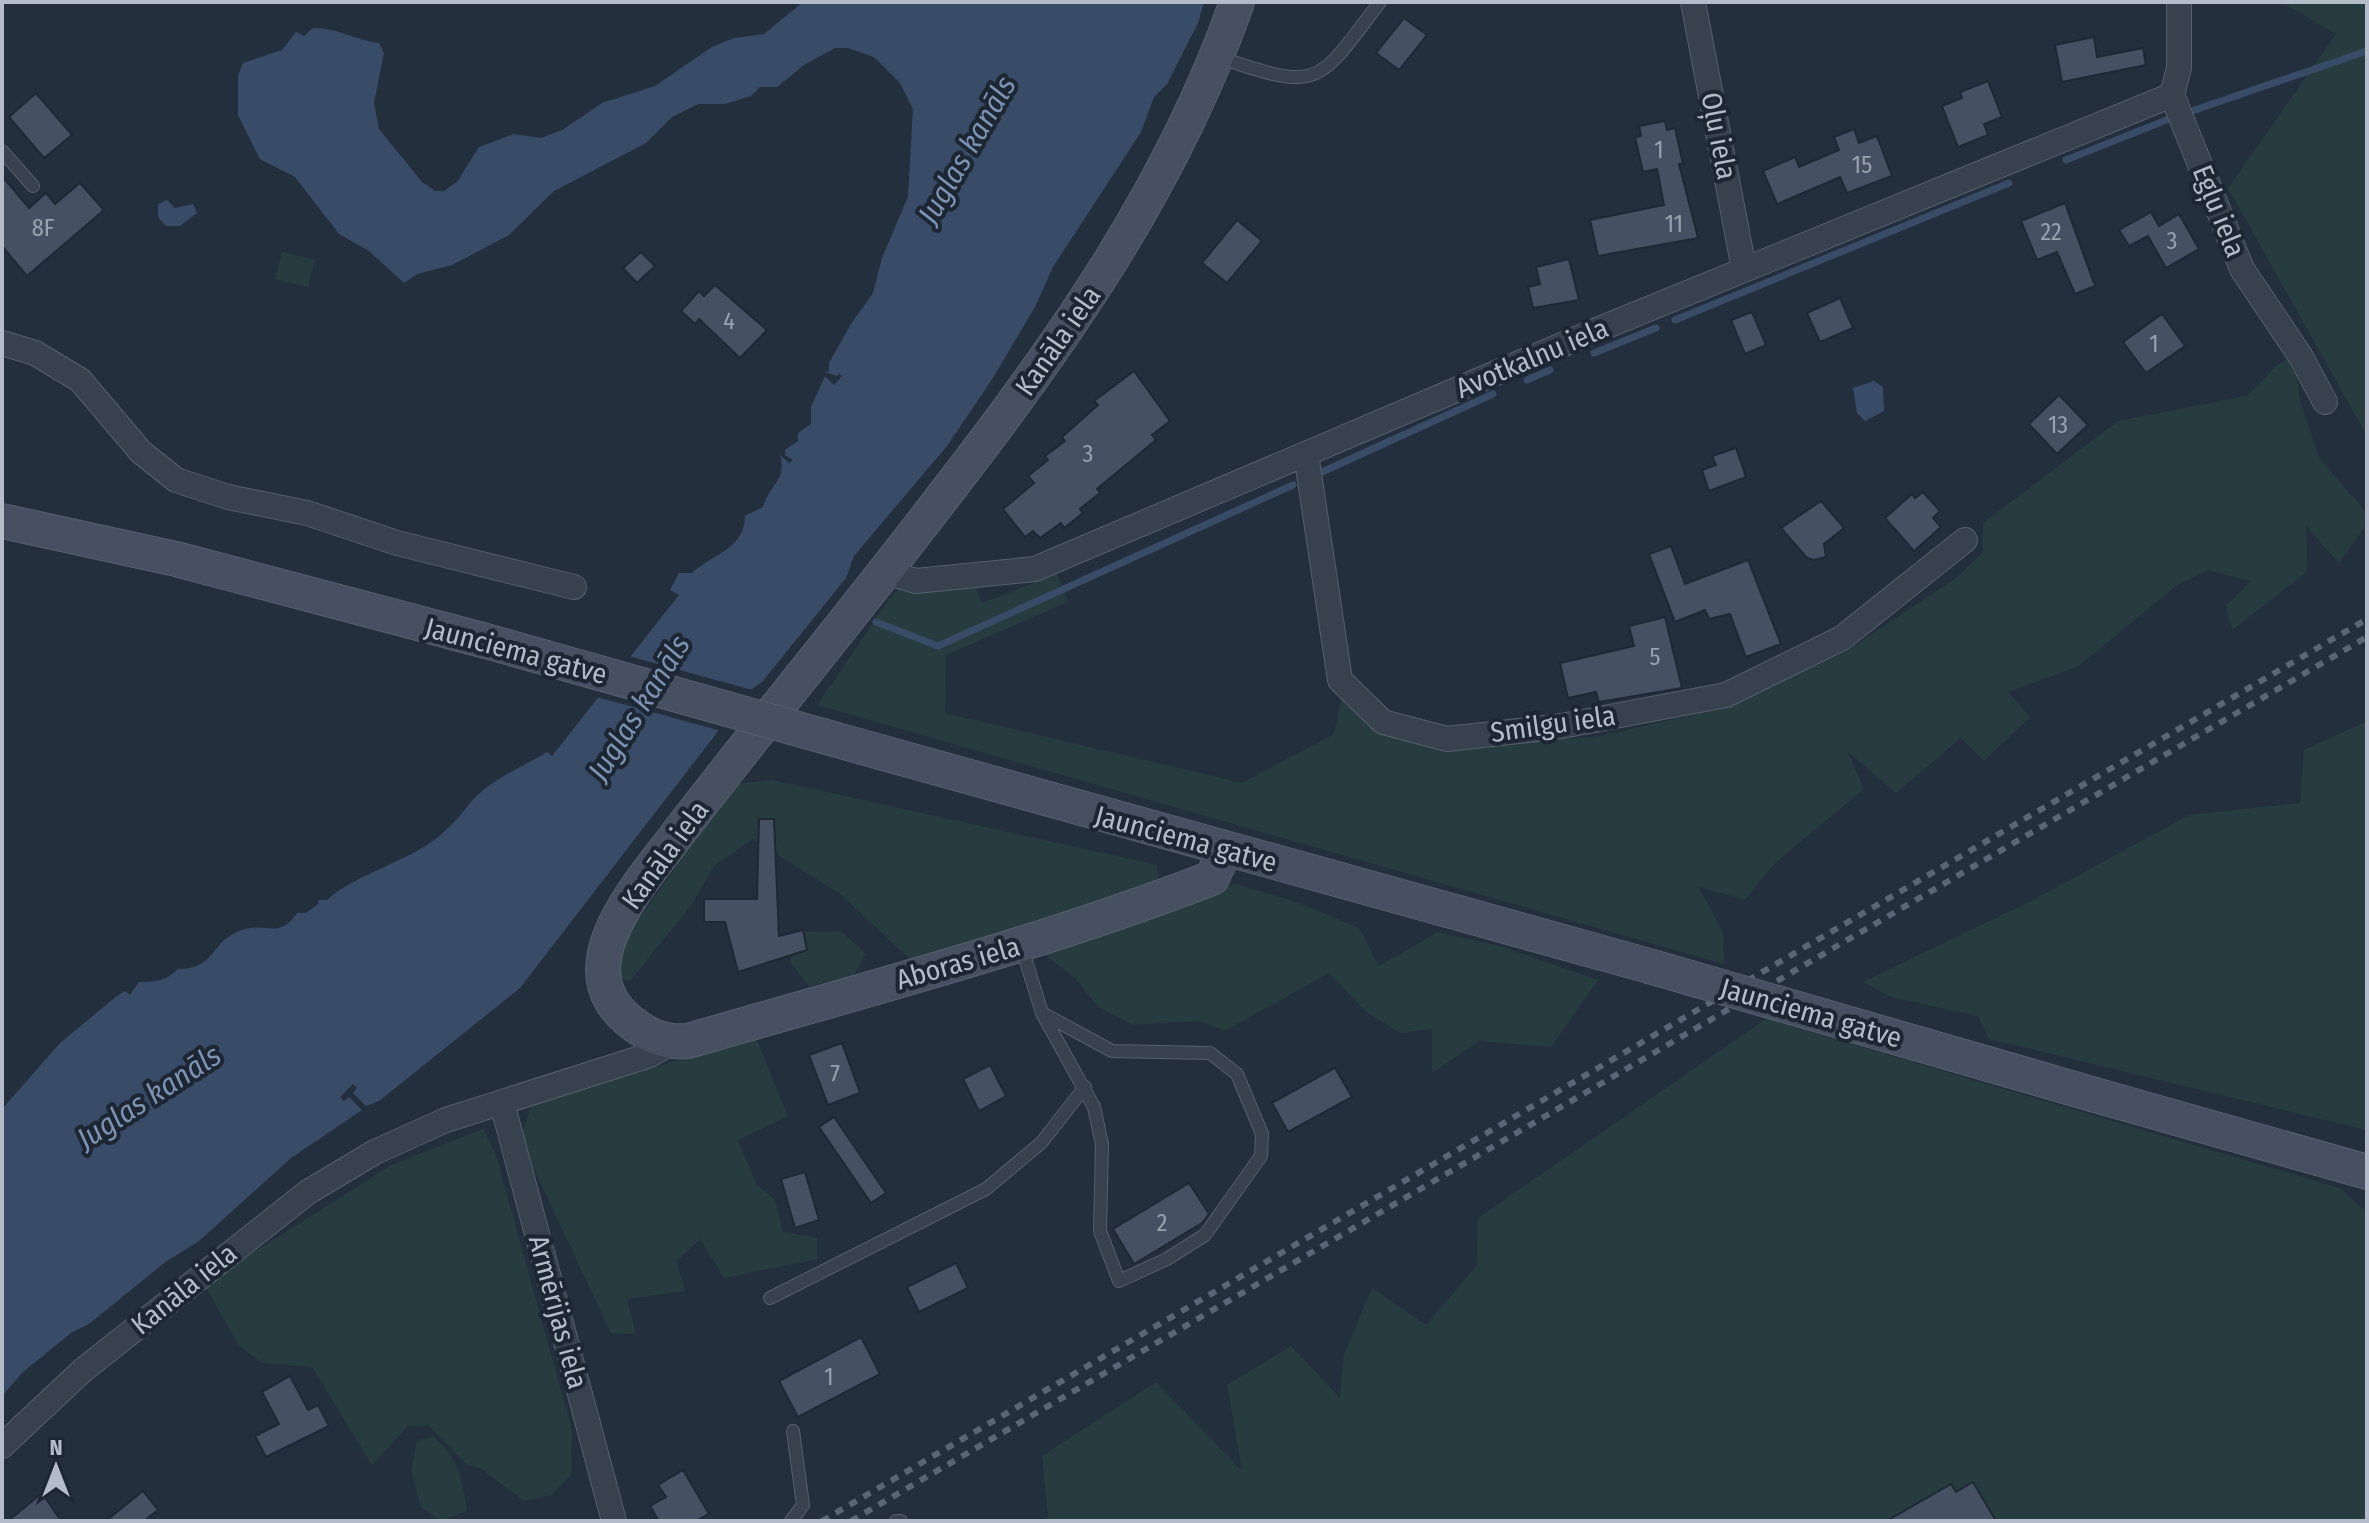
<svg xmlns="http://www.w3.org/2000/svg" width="2369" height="1523" viewBox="0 0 2369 1523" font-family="'Fira Sans Condensed',sans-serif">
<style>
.green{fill:#263c3f}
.water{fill:#394c67}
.pier{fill:#242f3e}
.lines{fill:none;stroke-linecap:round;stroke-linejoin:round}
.stream{stroke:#394c67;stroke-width:7}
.building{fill:#455162;stroke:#1f2835;stroke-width:2}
.lane-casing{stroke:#565f6c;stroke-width:14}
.street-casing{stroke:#565f6c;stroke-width:26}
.secondary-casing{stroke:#565f6c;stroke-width:36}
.lane{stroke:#38414e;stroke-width:12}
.street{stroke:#38414e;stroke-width:24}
.secondary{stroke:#465061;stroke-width:34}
.rail{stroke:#5a6575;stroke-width:6;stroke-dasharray:8 8;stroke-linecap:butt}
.secondary-bridge-casing{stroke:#565f6c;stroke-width:36;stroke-linecap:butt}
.secondary-bridge{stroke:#465061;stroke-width:34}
.labels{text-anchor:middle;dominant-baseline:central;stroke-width:8;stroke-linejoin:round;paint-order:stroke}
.number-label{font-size:24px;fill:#98a1af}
.street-label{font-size:28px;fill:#b4bcc9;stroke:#1d2633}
.water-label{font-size:30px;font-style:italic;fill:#7c92b1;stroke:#1d2633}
</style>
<rect width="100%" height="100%" fill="#242f3e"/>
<g class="green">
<path d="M2281 2H2367V436L2228 188 2336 34Z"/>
<path d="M282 252 315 260 308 287 275 279Z"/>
<path d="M2294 356 2300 401 2319 458 2367 513V524L2339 563 2306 526 2307 572 2232 630 2226 606 2251 581 2208 570 2177 585 2079 666 2008 692 2030 717 1984 761 1961 738 1896 793 1847 751 1864 789 1773 865 1745 900 1699 887 1723 933 1724 964 817 705 890 598 915 569 970 573 982 603 1057 574 1068 602 946 655 945 713 1242 783 1334 734 1344 684 1347 695 1454 747 1596 737 1729 707 1850 649 1956 578 1983 552V523L2118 421 2247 396 2277 365Z"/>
<path d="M2367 721V1130L1989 1039 1978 1016 1891 997 1863 982 2033 900 2189 815 2300 803 2304 750Z"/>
<path d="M772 780 1157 865 1159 879 1112 898 913 962 840 894 753 839 714 866 691 905 630 981 615 976 621 944 735 784Z"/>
<path d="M1235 884 1297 902 1359 928 1379 966 1438 932 1500 946 1598 980 1551 1047 1479 1041 1432 1073V1029L1401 1033 1366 1012 1329 973 1225 1031 1199 1021 1133 1025 1098 1007 1076 979 1043 953Z"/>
<path d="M841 931 866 954 853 976 809 986 790 962 802 932Z"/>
<path d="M1766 1019 2340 1188 2367 1213V1521H1042L1048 1517 1042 1456 1156 1382 1242 1471 1227 1385 1291 1346 1340 1398 1344 1354 1372 1288 1426 1325 1477 1265 1478 1218Z"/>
<path d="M755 1036 788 1116 738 1140 756 1184 775 1200 783 1232 817 1238V1259L724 1278 700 1239 677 1261 685 1291 627 1299 636 1334 611 1333 520 1140 531 1106Z"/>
<path d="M483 1129 496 1155 572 1430 571 1475 551 1495 524 1501 480 1468 467 1465 428 1425 408 1426 372 1465 312 1367 262 1363 239 1346 204 1284 391 1165Z"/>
<path d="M433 1436C458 1457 463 1480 467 1511L441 1521 421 1507 411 1470 417 1441Z"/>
</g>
<g class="water">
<path d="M803 2H1204L1198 23 1167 84 1154 97 1141 132 1053 267 1035 307 991 381 947 446 854 556 846 578 762 682 749 691 520 988 379 1101 366 1106 353 1093 357 1088 353 1084 340 1097 344 1101 349 1097 362 1110 291 1158 199 1241 164 1263 89 1324 71 1333 23 1372 2 1396V1109L60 1043 117 996 125 991 130 995 139 982C156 982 166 981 178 969 215 969 210 944 237 932 265 919 277 942 297 913H306L318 904 319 900H327C352 876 407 862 438 837 451 827 462 813 471 802 490 779 523 767 547 752L552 756 679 595 670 590 679 573H692C710 555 745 550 745 516L763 507C770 484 787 480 780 455L789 463 793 460 785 455V450L798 441V433L811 424V407L825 376 834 385 842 376 838 373V376L825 372 829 371V363L851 324 873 293 882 258 908 197 913 109 900 83 874 57 848 48H835L804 65 777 87H760L751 96 725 104H698L672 117 646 143 554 191 509 235 452 265 417 274 404 283 369 251 339 234 295 177 260 159 238 115V76L243 63 282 50 296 32 304 36 313 28C338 28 356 40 379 43L384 53 374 103 379 129 422 182 435 191H444L457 182 479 147 514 134 541 138 562 130 602 103 655 86 712 47 734 38 764 34Z"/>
<path d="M167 200 175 208 193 204 197 213 180 226H166L158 217V204Z"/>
<path d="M1874 381 1883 387 1884 411 1865 421 1857 413 1853 388Z"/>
</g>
<path class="pier" d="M629 656 756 691 725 732 593 696Z"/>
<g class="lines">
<g class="stream">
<path d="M2189 112 2367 51"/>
<path d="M2066 160 2169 119"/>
<path d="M1675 320 2009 183"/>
<path d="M1594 353 1656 328"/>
<path d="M1527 380 1550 370"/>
<path d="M1322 472 1493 394"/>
<path d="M876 622 938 646 1293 485"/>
</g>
</g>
<g class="building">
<path d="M1404 18 1427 35 1399 70 1376 53Z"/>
<path d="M2094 37 2097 57 2143 48 2146 65 2062 82 2055 45Z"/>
<path d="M1988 81 2002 117 1984 124 1988 135 1958 147 1942 106 1962 98 1960 92Z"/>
<path d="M36 93 72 135 44 158 9 117Z"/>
<path d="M1665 121 1667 130 1675 128 1683 164H1679L1698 238 1598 256 1590 220 1664 205 1657 169 1643 172 1635 137 1641 136 1639 126Z"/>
<path d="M1854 129 1859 143 1877 136 1892 176 1847 193 1840 177 1777 204 1763 171 1795 157 1799 167 1839 150 1834 137Z"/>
<path d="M2 176 29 208 46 193 55 204 80 183 104 210 27 276 2 246Z"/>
<path d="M2065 203 2095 286 2075 294 2057 252 2037 260 2021 221Z"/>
<path d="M2151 212 2159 226 2179 214 2199 249 2166 268 2148 236 2129 246 2119 230Z"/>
<path d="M1237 220 1262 241 1227 283 1202 263Z"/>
<path d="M641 252 655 266 637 283 623 268Z"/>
<path d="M1569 259 1579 300 1533 308 1528 287 1540 284 1536 267Z"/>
<path d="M715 285 767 330 740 358 699 319 695 324 681 311 699 291 704 296Z"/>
<path d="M1840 298 1853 328 1820 342 1807 313Z"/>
<path d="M1752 312 1766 345 1745 354 1731 320Z"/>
<path d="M2162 314 2185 346 2146 373 2123 342Z"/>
<path d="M1134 371 1170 421 1152 435 1156 440 1097 489 1100 493 1080 509 1083 513 1064 528 1061 523 1040 538 1033 531 1025 537 1003 509 1034 483 1028 476 1048 460 1045 456 1065 441 1062 437 1098 405 1094 401Z"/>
<path d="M2059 395 2088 425 2057 454 2029 424Z"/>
<path d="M1736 448 1746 477 1709 491 1702 470 1716 465 1712 456Z"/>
<path d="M1923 492 1940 511 1933 518 1941 527 1914 551 1885 518 1912 494 1915 498Z"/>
<path d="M1821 501 1844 528 1824 544 1826 557 1814 560 1807 558 1781 528Z"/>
<path d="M1671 546 1685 584 1748 560 1781 644 1746 657 1730 614 1709 619 1705 610 1675 622 1649 554Z"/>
<path d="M1665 617 1682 688 1599 702 1596 692 1568 698 1560 663 1634 646 1629 626Z"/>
<path d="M759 819H774L779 936 803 930 807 950 738 972 725 922H704V899H757Z"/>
<path d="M842 1043 860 1093 828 1105 809 1055Z"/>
<path d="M990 1065 1006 1096 979 1111 963 1079Z"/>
<path d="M1335 1068 1352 1097 1288 1132 1272 1103Z"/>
<path d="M834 1117 886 1193 871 1203 819 1127Z"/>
<path d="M805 1172 819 1220 795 1228 781 1179Z"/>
<path d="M1189 1183 1209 1214 1202 1223 1134 1264 1113 1229Z"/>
<path d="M956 1263 968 1288 919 1312 907 1287Z"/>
<path d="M861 1337 880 1374 798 1417 779 1381Z"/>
<path d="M290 1376 308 1410 318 1405 329 1426 266 1457 255 1436 279 1424 262 1392Z"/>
<path d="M683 1470 709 1514 696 1521H659L650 1506 666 1497 658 1485Z"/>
<path d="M1973 1482 1996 1521H1887L1951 1484 1956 1492Z"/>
<path d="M143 1491 158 1510 144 1521H106Z"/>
<path d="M42 1493 61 1521H8Z"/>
</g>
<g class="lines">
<defs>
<g id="lane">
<path d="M1218 57C1321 92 1316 86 1380 2"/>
<path d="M2 151 33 186"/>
<path d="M1021 945 1042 1013 1094 1107 1102 1144 1100 1231 1119 1281 1167 1259 1205 1235 1261 1156 1262 1134 1237 1074 1210 1053 1112 1051 1042 1013"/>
<path d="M770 1298 986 1189 1041 1143 1085 1087"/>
<path d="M791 1521 803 1505 793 1431"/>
<path d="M896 1521H901"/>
</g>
<g id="street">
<path d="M1693 2 1744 269"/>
<path d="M2179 2V68L2172 95 2242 269 2301 357 2325 402"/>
<path d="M2 343 35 353 80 380 141 452 176 480 228 497 307 513 397 543 574 587"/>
<path d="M1306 454 1340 680 1383 722 1447 739 1562 726 1726 695 1842 638 1965 540"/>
<path d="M885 572 916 581 1035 569 1597 330 2172 95"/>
<path d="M502 1103 614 1521"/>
<path d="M2 1446 83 1370 308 1192 375 1152 446 1120 650 1055 671 1043"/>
</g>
<g id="secondary">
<path d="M2 521 176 559 486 641"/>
<path d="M837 740 1649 966"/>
<path d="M1225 850 1212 878C1041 944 864 990 688 1041 663 1043 646 1035 627 1019 563 964 644 880 679 832 767 718 858 608 945 494 1063 342 1173 185 1237 2"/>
<path d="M2095 1095 2367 1172"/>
</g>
</defs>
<use href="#lane" class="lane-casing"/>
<use href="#street" class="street-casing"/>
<use href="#secondary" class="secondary-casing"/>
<use href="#lane" class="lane"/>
<use href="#street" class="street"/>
<use href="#secondary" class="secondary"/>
<g class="rail">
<path d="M822 1521 2367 619"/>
<path d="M851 1521 2367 637"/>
</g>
<defs>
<g id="secondary-bridge">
<path d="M486 641 837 740"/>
<path d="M1649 966 2095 1095"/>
</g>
</defs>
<use href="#secondary-bridge" class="secondary-bridge-casing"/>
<use href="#secondary-bridge" class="secondary-bridge"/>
</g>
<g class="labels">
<g class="number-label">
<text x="1659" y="150">1</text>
<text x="1862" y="165">15</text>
<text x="1674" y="224">11</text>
<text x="43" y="228">8F</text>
<text x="2051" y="232">22</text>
<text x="2172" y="241">3</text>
<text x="729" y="321">4</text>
<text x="2154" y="344">1</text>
<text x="2058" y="425">13</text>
<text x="1088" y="454">3</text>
<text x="1655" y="657">5</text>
<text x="835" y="1074">7</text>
<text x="1162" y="1223">2</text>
<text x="829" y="1377">1</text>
</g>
<g class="street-label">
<text transform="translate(1719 136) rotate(79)">Oļu iela</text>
<text transform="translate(2219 211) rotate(68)">Egļu iela</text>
<text transform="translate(1058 341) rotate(-55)">Kanāla iela</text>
<text transform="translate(1532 358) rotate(-23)">Avotkalnu iela</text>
<text transform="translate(516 651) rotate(15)">Jaunciema gatve</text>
<text transform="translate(1553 724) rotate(-8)">Smilgu iela</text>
<text transform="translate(1186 839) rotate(15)">Jaunciema gatve</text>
<text transform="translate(665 855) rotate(-54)">Kanāla iela</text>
<text transform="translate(958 963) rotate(-16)">Aboras iela</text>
<text transform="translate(1811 1013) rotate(16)">Jaunciema gatve</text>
<text transform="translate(184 1289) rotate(-39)">Kanāla iela</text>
<text transform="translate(558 1312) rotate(75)">Armērijas iela</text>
</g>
<g class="water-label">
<text transform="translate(967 150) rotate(-60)">Juglas kanāls</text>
<text transform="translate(639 708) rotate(-58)">Juglas kanāls</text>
<text transform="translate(149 1097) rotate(-33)">Juglas kanāls</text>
</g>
</g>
<rect width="2369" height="1523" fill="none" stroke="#b4bcc9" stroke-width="8"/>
<g transform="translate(56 1467)" stroke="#1d2633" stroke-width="6" paint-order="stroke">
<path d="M0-6L14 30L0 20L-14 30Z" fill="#b4bcc9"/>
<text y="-12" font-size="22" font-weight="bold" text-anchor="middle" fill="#b4bcc9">N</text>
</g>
</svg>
